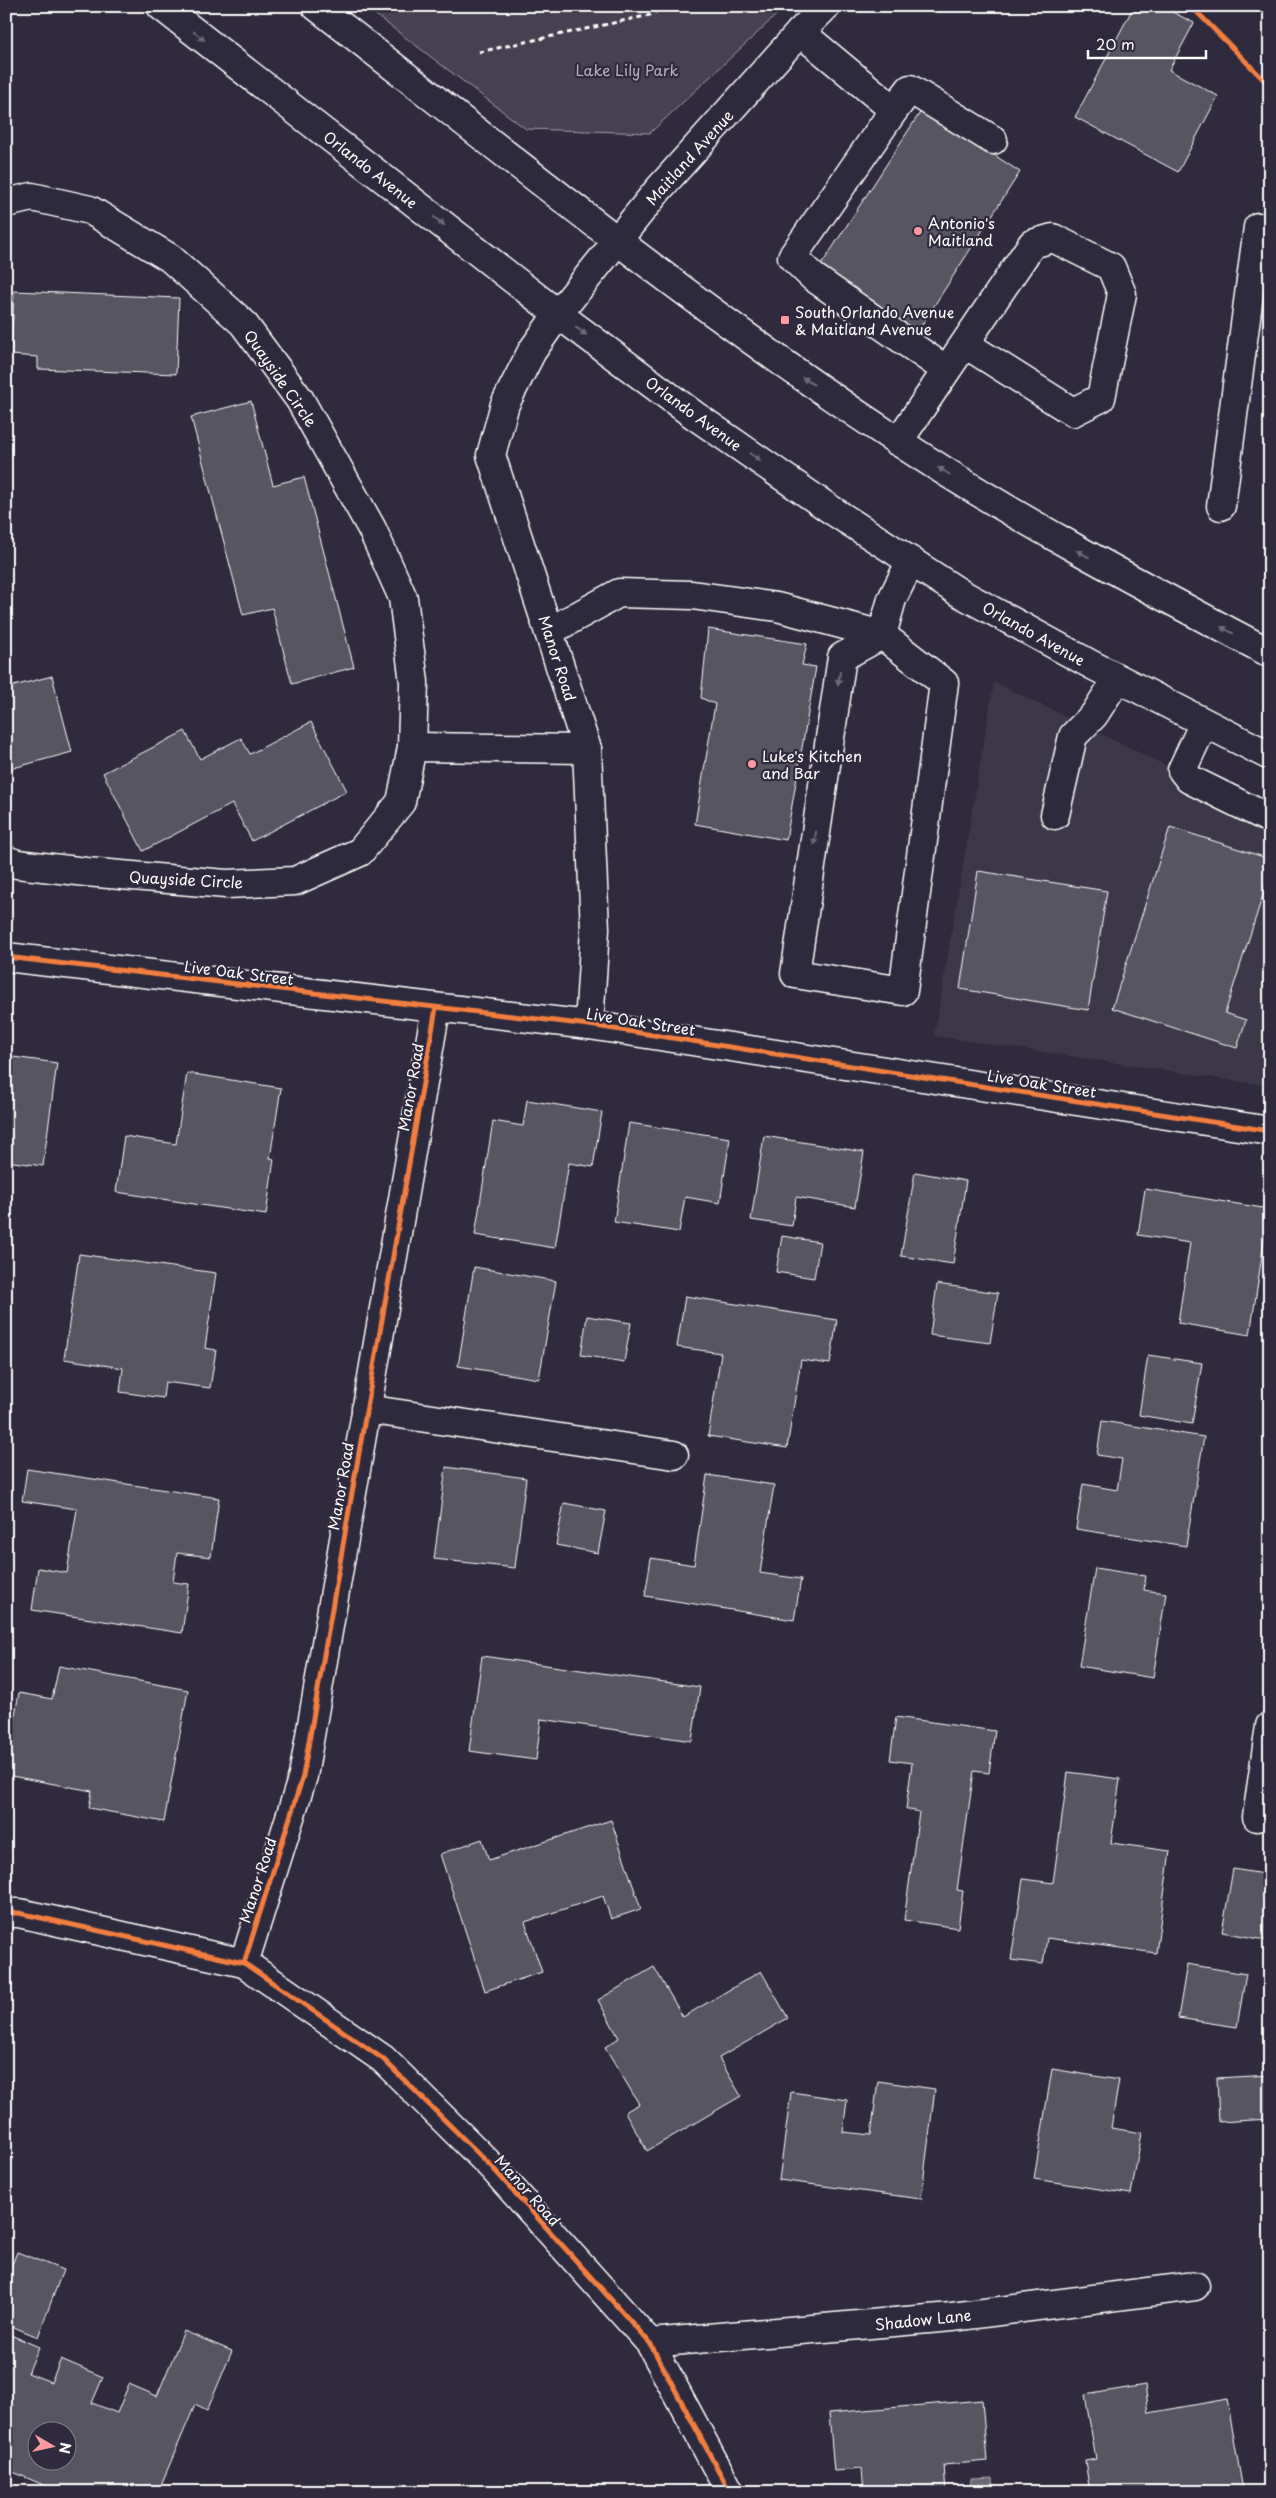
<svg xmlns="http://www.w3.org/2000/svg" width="1276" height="2498" viewBox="0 0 1276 2498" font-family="'Playpen Sans',sans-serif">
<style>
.built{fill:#3c3749}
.green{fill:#464152;stroke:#a2a0a8}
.water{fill:#6d6a77;stroke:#a7a6ad}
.building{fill:#595564;stroke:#fff;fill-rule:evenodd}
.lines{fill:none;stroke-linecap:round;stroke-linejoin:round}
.minor-casing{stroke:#fff;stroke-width:31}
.major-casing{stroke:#fff;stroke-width:31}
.path{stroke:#fff;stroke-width:3;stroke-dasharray:5 4;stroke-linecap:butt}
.minor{stroke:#2f2a3d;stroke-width:28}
.major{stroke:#2f2a3d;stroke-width:28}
.cycleway-casing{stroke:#2f2a3d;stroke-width:8}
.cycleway{stroke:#f27e40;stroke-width:5}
.oneway{fill:#6d6a77}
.poi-dot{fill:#ff9aa2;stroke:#2f2a3d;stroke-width:2}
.labels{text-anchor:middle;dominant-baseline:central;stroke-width:4.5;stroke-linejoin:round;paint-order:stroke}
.park-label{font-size:15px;fill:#b5b3ba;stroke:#2f2a3d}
.street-label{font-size:15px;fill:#fff;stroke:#2f2a3d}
.poi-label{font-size:15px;fill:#fff;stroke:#2f2a3d;text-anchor:start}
</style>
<rect width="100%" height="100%" fill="#2f2a3d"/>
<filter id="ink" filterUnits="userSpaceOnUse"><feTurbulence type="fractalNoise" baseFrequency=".02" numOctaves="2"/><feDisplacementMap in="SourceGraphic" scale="10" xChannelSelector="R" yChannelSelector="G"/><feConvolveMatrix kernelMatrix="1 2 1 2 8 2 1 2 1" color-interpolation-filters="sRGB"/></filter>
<g filter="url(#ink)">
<path class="built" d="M994 682 1270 816V1086L934 1036Z"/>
<path class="green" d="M364 6H786L650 133 526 129Z"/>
<path class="water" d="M993 2478 994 2492H969L971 2479Z"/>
<g class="building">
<path d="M1134 6H1161L1194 23 1169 70 1218 96 1178 172 1075 117Z"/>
<path d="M923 108 1020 172 916 334 818 270Z"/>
<path d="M14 291 179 298 176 374 38 369V357L11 355Z"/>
<path d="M251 401 273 485 304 477 354 667 292 684 272 608 243 615 191 417Z"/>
<path d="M708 629 807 644 802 665 816 667 786 840 695 824 715 704 701 698Z"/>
<path d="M52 676 72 752 6 770V688Z"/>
<path d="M311 722 347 791 252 841 232 804 143 851 103 773 185 731 200 759 241 738 250 754Z"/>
<path d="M1170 827 1270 859V873L1225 1013 1246 1020 1237 1048 1112 1008Z"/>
<path d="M978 871 1107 891 1088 1010 960 989Z"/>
<path d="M6 1056 57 1063 43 1166 6 1161Z"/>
<path d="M187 1073 281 1088 270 1158 274 1159 266 1215 116 1192 124 1136 176 1144Z"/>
<path d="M527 1100 602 1112 593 1167 569 1163 555 1248 475 1235 493 1121 523 1126Z"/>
<path d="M629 1123 730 1138 720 1203 685 1197 679 1232 614 1222Z"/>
<path d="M764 1136 864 1152 855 1207 796 1197 792 1226 751 1220Z"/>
<path d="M915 1172 966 1181 953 1264 901 1256Z"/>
<path d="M1145 1189 1269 1209 1250 1335 1178 1323 1190 1243 1138 1235Z"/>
<path d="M782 1236 820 1242 814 1278 776 1272Z"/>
<path d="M79 1254 216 1273 205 1348 216 1350 210 1388 165 1382 163 1398 120 1392 123 1368 64 1359Z"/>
<path d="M474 1267 556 1281 539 1379 458 1366Z"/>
<path d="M937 1284 998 1293 990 1343 930 1335Z"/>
<path d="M685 1296 837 1320 830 1364 801 1360 787 1448 708 1436 721 1353 677 1347Z"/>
<path d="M587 1316 631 1323 624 1362 581 1355Z"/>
<path d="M1148 1355 1202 1363 1192 1424 1139 1415Z"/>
<path d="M1102 1421 1204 1437 1186 1546 1076 1529 1083 1484 1117 1490 1122 1459 1097 1455Z"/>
<path d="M446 1467 526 1478 515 1568 434 1559Z"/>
<path d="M27 1469 219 1498 211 1557 177 1553 173 1582 189 1584 182 1633 32 1610 38 1568 67 1573 77 1509 22 1501Z"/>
<path d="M707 1475 774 1485 760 1573 801 1579 794 1620 645 1596 651 1558 694 1565Z"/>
<path d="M564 1503 606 1511 598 1553 556 1545Z"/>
<path d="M1095 1568 1146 1576 1144 1590 1166 1593 1153 1678 1079 1666Z"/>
<path d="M482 1656 700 1687 692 1741 541 1719 536 1760 469 1751Z"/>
<path d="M59 1666 188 1690 164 1822 89 1808 92 1791 6 1775V1728L12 1730 19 1693 52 1699Z"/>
<path d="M896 1717 995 1731 989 1773 974 1771 957 1890 963 1891 958 1928 904 1920 919 1812 906 1809 912 1763 890 1760Z"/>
<path d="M1068 1772 1120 1779 1111 1843 1170 1851 1156 1953 1047 1938 1043 1964 1011 1960 1023 1879 1053 1883Z"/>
<path d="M611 1820 641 1909 611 1919 603 1896 525 1922 542 1972 485 1991 440 1854 482 1839 489 1860Z"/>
<path d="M1233 1869 1270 1875V1941L1222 1932Z"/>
<path d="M1187 1964 1246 1974 1237 2027 1178 2018Z"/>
<path d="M654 1967 683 2017 761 1971 788 2018 719 2058 741 2096 647 2151 625 2112 639 2104 605 2047 619 2038 598 2000Z"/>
<path d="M1052 2069 1119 2080 1111 2128 1142 2133 1131 2194 1034 2179Z"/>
<path d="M1270 2075V2119L1219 2122 1217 2078Z"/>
<path d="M878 2081 935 2089 921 2199 779 2180 791 2092 847 2100 843 2132 871 2135Z"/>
<path d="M17 2252 63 2270 38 2337 6 2324V2280Z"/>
<path d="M184 2331 232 2351 207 2411 195 2405 158 2492H60L6 2469V2333L39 2347 28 2373 51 2382 61 2359 103 2377 92 2403 117 2413 129 2384 157 2396ZM38 2430H68V2460H38Z"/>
<path d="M1145 2385 1149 2413 1227 2399 1243 2490 1231 2492H1090L1085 2461 1096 2459 1085 2395Z"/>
<path d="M982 2400 987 2461 944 2465 946 2492H864L862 2469 834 2471 829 2413Z"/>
</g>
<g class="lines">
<defs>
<g id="minor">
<path d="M800 32 894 110 792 257 813 277 946 370"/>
<path d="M894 110 910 89 993 140"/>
<path d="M6 203 32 197 90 210 170 258 243 323 300 400 372 529 403 598 414 682 412 747 401 802 360 852 295 881 226 884 86 872 17 864 6 860"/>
<path d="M558 314 532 351 505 404 491 455 587 749 595 929 589 1025"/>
<path d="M898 442 1032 244 1053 238 1111 267 1122 294 1101 398 1073 412 965 344"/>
<path d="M1221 506 1258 227 1270 228"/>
<path d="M550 631 619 593 692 595 777 607 882 635 944 683 903 991 795 974 842 657 882 635 892 599 911 561"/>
<path d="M1204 723 1182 770 1189 779 1270 819"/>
<path d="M412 747 587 749"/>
<path d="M1055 815 1073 736 1094 715 1117 679"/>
<path d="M6 957 589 1025 1270 1131"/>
<path d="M366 1409 674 1455"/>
<path d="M1257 1817 1270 1726"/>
<path d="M6 1913H19L244 1963 383 2059 492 2167 650 2343 730 2492"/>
<path d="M244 1963 303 1776 436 1008"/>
<path d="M650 2343 952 2317 1195 2286"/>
</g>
<g id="major">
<path d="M161 6 558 314 694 415 830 509 960 593 1092 665 1270 756"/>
<path d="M316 6C504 152 689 303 887 434 1010 516 1139 584 1270 653"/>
<path d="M558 314 658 190 800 32 826 6"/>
</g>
</defs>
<use href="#minor" class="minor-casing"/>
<use href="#major" class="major-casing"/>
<path class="path" d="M479 52 650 15 668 6"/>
<use href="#minor" class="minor"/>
<use href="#major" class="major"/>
<defs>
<g id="cycleway">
<path d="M1191 6 1270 86"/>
<path d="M6 957 589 1025 1270 1131"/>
<path d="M6 1913H19L244 1963 383 2059 492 2167 650 2343 730 2492"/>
<path d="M244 1963 303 1776 436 1008"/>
</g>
</defs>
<use href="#cycleway" class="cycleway-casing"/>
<use href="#cycleway" class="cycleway"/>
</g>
<defs><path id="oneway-solid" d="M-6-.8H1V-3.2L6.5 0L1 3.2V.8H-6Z" transform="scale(1.25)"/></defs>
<g class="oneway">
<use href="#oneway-solid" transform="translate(199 36) rotate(38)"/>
<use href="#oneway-solid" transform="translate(439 221) rotate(38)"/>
<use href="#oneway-solid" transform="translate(581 331) rotate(36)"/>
<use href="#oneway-solid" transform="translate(808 381) rotate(-146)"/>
<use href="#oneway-solid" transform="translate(755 457) rotate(35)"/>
<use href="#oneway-solid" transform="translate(944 471) rotate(-148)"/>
<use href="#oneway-solid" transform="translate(1083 554) rotate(-151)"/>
<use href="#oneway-solid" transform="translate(1227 630) rotate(-152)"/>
<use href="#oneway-solid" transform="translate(839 678) rotate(99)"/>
<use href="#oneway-solid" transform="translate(815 838) rotate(99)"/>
</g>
</g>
<g class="poi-dot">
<circle cx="918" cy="231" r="5"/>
<rect x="780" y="315" width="10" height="10" rx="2.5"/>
<circle cx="752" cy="764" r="5"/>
</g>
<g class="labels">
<g class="park-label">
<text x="627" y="69">Lake Lily Park</text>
</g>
<g class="street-label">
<text transform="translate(689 157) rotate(-48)">Maitland Avenue</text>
<text transform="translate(371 169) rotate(38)">Orlando Avenue</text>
<text transform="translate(281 378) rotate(55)">Quayside Circle</text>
<text transform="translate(694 413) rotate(36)">Orlando Avenue</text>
<text transform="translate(1034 633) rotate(29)">Orlando Avenue</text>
<text transform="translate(558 658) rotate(72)">Manor Road</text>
<text transform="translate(186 879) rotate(3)">Quayside Circle</text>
<text transform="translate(239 972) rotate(7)">Live Oak Street</text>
<text transform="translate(641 1021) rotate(9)">Live Oak Street</text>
<text transform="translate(1042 1083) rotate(9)">Live Oak Street</text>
<text transform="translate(410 1087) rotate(-80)">Manor Road</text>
<text transform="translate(340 1486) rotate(-80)">Manor Road</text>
<text transform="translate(257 1880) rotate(-72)">Manor Road</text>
<text transform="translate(528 2190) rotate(48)">Manor Road</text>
<text transform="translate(923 2319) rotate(-6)">Shadow Lane</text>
</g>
<g class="poi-label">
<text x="928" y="222">Antonio's<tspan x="928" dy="17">Maitland</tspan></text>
<text x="795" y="311">South Orlando Avenue<tspan x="795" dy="17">&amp; Maitland Avenue</tspan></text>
<text x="762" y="755">Luke's Kitchen<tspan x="762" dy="17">and Bar</tspan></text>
</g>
</g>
<rect width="1276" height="2498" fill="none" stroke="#2f2a3d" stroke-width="25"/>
<rect x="12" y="12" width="1251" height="2473" fill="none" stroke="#fff" stroke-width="2" filter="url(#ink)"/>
<g transform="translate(52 2446) rotate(99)"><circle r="24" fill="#2f2a3d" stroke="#827f8b"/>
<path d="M0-4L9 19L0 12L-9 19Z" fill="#ff9aa2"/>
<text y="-8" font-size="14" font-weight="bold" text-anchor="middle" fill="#ffffff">N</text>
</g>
<path d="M1088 50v8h118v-8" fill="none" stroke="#ffffff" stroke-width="2.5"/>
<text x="1096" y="50" font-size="15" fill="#ffffff" stroke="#2f2a3d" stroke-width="4" paint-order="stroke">20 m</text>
</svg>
